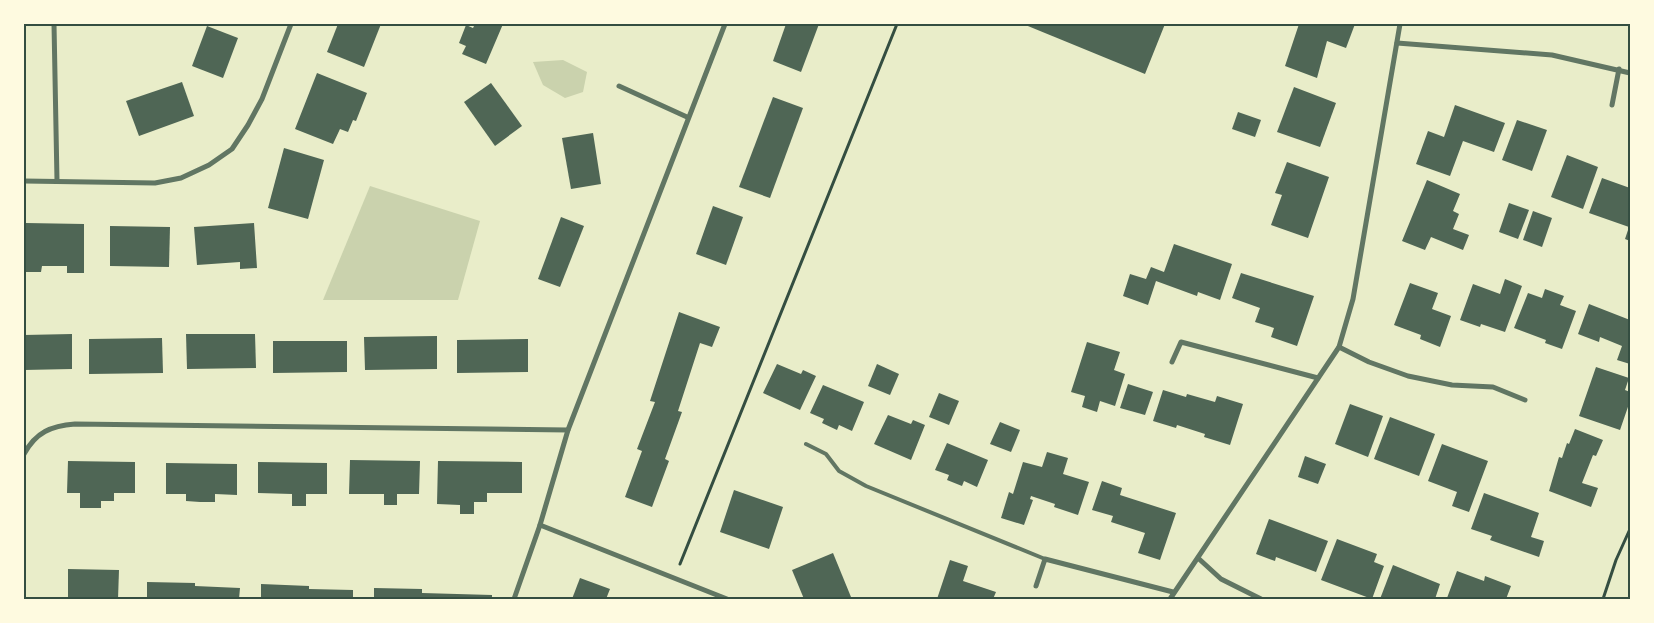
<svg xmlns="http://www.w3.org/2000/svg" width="1654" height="623" viewBox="0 0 1654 623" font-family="Rubik,sans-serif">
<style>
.green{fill:#cad2ad}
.building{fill:#4f6655}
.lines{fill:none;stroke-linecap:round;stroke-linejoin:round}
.path{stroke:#344e41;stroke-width:3}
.service{stroke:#617663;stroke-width:4}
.minor{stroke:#617663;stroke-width:5}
.neatline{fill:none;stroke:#344e41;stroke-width:2}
</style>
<rect width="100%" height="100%" fill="#e9edc9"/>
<g class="green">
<path d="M563 60 587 72 583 92 565 98 543 85 533 62Z"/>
<path d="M370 186 480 221 458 300H323Z"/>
</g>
<g class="building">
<path d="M96 24H117V25L96 26Z"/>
<path d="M338 24H381L364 67 327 52Z"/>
<path d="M475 24H503L486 64 462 54 466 46 459 43 466 25 473 28Z"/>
<path d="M786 24H819L801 72 773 61Z"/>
<path d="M1023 24H1165L1145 74Z"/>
<path d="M1299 24H1355L1346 48 1327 41 1317 78 1285 66Z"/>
<path d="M207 26 238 38 223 78 192 66Z"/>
<path d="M317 73 367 93 356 121 353 120 348 132 340 129 333 144 295 129Z"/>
<path d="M182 82 194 116 139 136 126 101Z"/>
<path d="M491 83 522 126 495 146 464 102Z"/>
<path d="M1294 87 1336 103 1320 147 1277 132Z"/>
<path d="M773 97 803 108 770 198 739 187Z"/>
<path d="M1455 105 1505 123 1494 152 1463 141 1450 176 1416 164 1428 131 1444 137Z"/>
<path d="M1238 112 1261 120 1255 137 1232 129Z"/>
<path d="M1517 120 1547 130 1532 171 1502 160Z"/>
<path d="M593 133 601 184 571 189 562 138Z"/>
<path d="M284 148 324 160 308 219 268 208Z"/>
<path d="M1567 155 1598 167 1583 209 1551 197Z"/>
<path d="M1287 162 1329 177 1308 238 1271 225 1282 195 1275 193Z"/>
<path d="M1602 178 1630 188V241L1625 239 1629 227 1589 213Z"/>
<path d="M1427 180 1460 194 1453 211 1459 214 1453 229 1469 235 1463 250 1431 237 1425 250 1402 241Z"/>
<path d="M1509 203 1529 210 1518 239 1499 232Z"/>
<path d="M713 206 743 217 726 265 696 254Z"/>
<path d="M1533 211 1552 218 1542 247 1523 240Z"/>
<path d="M561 217 584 226 560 287 538 279Z"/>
<path d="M26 223 84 224V273H67V266H42L41 272H25Z"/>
<path d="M254 223 257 268 240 269V262L197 265 194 227Z"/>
<path d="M110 226 170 227 169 267 110 266Z"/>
<path d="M1174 244 1232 264 1220 300 1198 292 1197 296 1156 281 1148 305 1123 296 1130 274 1146 279 1151 267 1164 272Z"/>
<path d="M1241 273 1314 296 1297 346 1271 337 1274 328 1255 322 1260 308 1232 298Z"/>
<path d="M1505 279 1522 286 1505 332 1481 324 1480 327 1460 320 1473 284 1500 294Z"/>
<path d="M1410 283 1438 293 1432 309 1451 316 1440 347 1420 339 1421 335 1394 325Z"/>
<path d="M1545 289 1564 296 1560 305 1576 311 1562 349 1545 343 1546 340 1514 328 1528 293 1542 298Z"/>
<path d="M1589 304 1630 320V364L1617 360 1622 346 1600 337 1599 342 1578 334Z"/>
<path d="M679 312 720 327 712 347 700 343 678 411 682 412 665 459 669 461 652 507 625 497 642 451 637 449 655 402 650 401Z"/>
<path d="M72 334V369L24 370V335Z"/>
<path d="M186 334H255L256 368 187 369Z"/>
<path d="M437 336V369L365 370 364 337Z"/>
<path d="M162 338 163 373 89 374V339Z"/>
<path d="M528 339V372L457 373V340Z"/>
<path d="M273 341H347V372L273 373Z"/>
<path d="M1087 342 1120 352 1114 370 1125 374 1115 406 1100 401 1097 412 1082 407 1085 396 1071 392Z"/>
<path d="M777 364 801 374 803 370 816 376 800 410 763 393Z"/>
<path d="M877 364 899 374 890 395 868 386Z"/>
<path d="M1596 367 1629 378 1625 390 1630 392V401L1620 430 1579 416Z"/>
<path d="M1128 384 1153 392 1145 415 1120 408Z"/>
<path d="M823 385 864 402 852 431 839 425 837 430 822 423 824 419 810 413Z"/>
<path d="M1163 390 1186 397 1187 394 1215 402 1217 396 1243 404 1230 445 1204 437 1205 434 1177 425 1176 428 1153 421Z"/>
<path d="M939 393 959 401 949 425 929 417Z"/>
<path d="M1350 404 1383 416 1368 457 1335 444Z"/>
<path d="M888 415 911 424 913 420 925 425 911 460 874 444Z"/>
<path d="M1390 417 1435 434 1419 476 1374 459Z"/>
<path d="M1000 422 1020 430 1011 452 990 444Z"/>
<path d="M1575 429 1603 440 1596 456 1593 455 1582 483 1598 488 1591 507 1549 491 1559 457 1562 458 1567 443 1569 444Z"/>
<path d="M947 443 988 460 977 487 964 481 962 486 947 480 949 475 935 470Z"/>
<path d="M1442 444 1488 461 1469 512 1452 506 1457 492 1428 481Z"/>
<path d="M1047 452 1068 458 1063 474 1089 482 1078 515 1054 507 1055 504 1031 496 1030 499 1033 500 1024 525 1001 518 1009 492 1013 494 1023 462 1042 467Z"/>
<path d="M1305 456 1326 464 1318 484 1298 477Z"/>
<path d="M350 460 420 461 419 494H397V505H384V494H349Z"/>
<path d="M68 461 135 462V493H114V501H101V508H80V493H67Z"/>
<path d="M438 461 522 462V493H487V502H474V514H460V505L437 504Z"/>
<path d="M258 462 327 463V494H306V506H292V494L258 493Z"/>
<path d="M166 463 237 464V495L215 494V502H200L186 501V494H166Z"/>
<path d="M1102 481 1122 488 1120 495 1176 513 1160 560 1138 553 1145 533 1111 522 1113 516 1092 510Z"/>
<path d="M734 490 783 507 769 549 720 532Z"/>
<path d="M1484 493 1539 513 1531 537 1544 541 1539 557 1490 540 1492 536 1471 529Z"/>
<path d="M1269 519 1328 541 1316 572 1276 557 1275 561 1256 554Z"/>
<path d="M1337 539 1377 554 1374 562 1384 566 1372 599 1321 580Z"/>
<path d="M833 553 851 597 846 599H804L792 570Z"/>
<path d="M950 560 968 566 963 581 996 592 993 599H937Z"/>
<path d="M1393 565 1440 584 1435 599H1380Z"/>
<path d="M68 569 119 570 118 599H68Z"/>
<path d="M1457 571 1484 581 1485 576 1511 586 1506 599 1447 598Z"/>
<path d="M580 578 610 589 606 599H572Z"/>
<path d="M147 582 195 583V586L240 588 239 599H147Z"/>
<path d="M261 584 309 586V589L353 590V599H261Z"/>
<path d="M374 588 422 589V593L492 595V599H374Z"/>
</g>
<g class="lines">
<g class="path">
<path d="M680 564 897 24"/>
<path d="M1603 599 1616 560 1630 529"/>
</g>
<path class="service" d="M806 444 826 454 839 471 866 486 1045 559"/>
<g class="minor">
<path d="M54 24 57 181"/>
<path d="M1397 43 1552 55 1630 73"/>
<path d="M619 86 687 117"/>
<path d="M1612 105 1619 69"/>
<path d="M24 181 155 183 181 178 209 165 232 149 248 125 262 99 291 24"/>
<path d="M1339 347 1369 362 1408 376 1452 385 1493 387 1525 400"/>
<path d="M1172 362 1181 342 1318 378"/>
<path d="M24 454C36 432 51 426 75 424L568 430"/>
<path d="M540 525 727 599"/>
<path d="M1198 558 1221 579 1261 599"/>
<path d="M1036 586 1045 559 1173 592"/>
<path d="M514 599 540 525 568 430 725 24"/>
<path d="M1170 599 1339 347 1353 299 1400 24"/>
</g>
</g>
<rect width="1654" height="623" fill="none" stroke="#fefae0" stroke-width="50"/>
<rect x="25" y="25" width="1604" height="573" class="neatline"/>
</svg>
